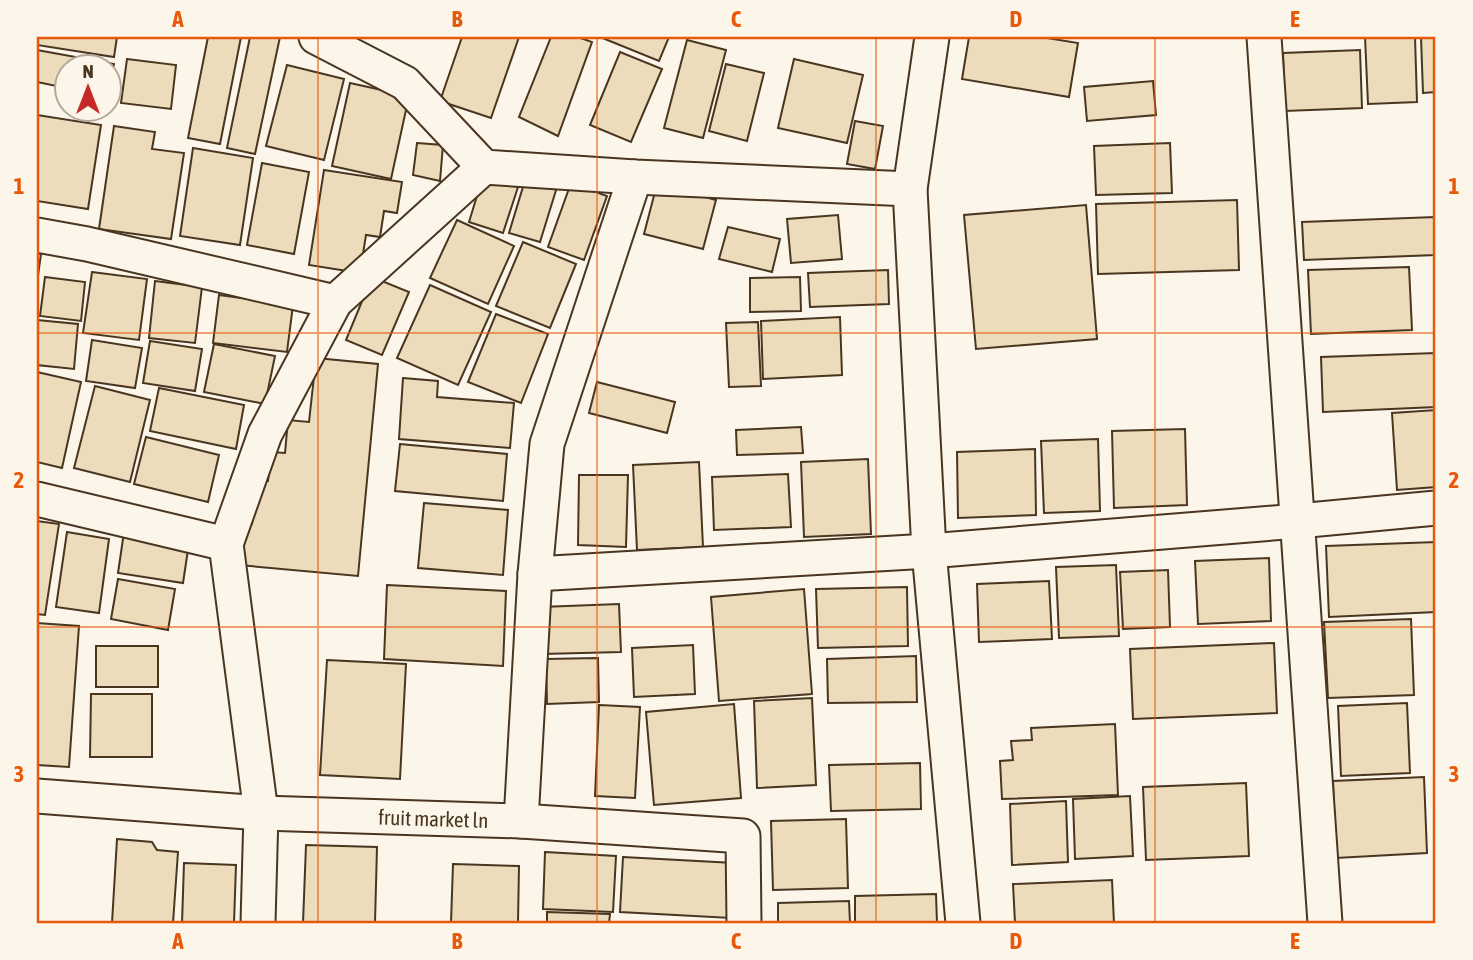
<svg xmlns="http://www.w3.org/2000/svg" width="1473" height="960" viewBox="0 0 1473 960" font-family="'Asap Condensed',sans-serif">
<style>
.building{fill:#ecdcbc;stroke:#4a3520;stroke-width:2}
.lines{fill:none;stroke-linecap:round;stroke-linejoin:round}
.street-casing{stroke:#4a3520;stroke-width:37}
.street{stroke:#fbf6e9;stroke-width:33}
.grid{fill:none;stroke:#e8590c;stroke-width:2;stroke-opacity:0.55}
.labels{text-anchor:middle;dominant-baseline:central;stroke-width:5;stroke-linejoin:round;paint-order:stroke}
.street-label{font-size:21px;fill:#4a3520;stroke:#fbf6e9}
.neatline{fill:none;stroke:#e8590c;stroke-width:2.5}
.grid-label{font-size:23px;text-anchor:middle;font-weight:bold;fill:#e8590c}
</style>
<rect width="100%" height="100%" fill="#fbf6e9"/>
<g class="building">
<path d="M37 37H117L114 57 37 45Z"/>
<path d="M208 37H241L220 144 188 138Z"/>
<path d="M250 37H280L255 154 227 148Z"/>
<path d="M462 37H519L491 118 440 101Z"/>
<path d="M551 37H578L592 42 558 136 519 117Z"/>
<path d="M600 37H669L659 61Z"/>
<path d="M969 37H1041L1078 43 1069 97 962 79Z"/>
<path d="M1365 37H1415L1417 102 1368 104Z"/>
<path d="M1421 37H1436V92L1423 93Z"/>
<path d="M687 40 726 50 703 138 664 128Z"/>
<path d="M37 50 114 64 108 90V66H66V88L37 82Z"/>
<path d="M1360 50 1362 108 1285 111 1283 53Z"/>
<path d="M620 52 662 69 631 142 590 125Z"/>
<path d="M127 59 176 65 171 109 121 103Z"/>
<path d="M794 59 863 75 847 143 778 128Z"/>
<path d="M726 64 764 73 747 141 709 131Z"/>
<path d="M287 65 344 79 324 160 266 146Z"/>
<path d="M1153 81 1156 115 1087 121 1084 87Z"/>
<path d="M350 83 409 96 391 179 332 166Z"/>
<path d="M37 115 101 125 88 209 37 201Z"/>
<path d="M855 121 883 126 875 169 847 164Z"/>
<path d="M114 126 155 132 152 149 184 153 171 239 99 229Z"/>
<path d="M417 143 443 145 440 181 413 175Z"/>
<path d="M1170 143 1172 193 1096 195 1094 146Z"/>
<path d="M193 148 253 158 240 245 180 236Z"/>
<path d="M262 163 309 172 294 254 247 245Z"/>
<path d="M324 170 402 182 397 213 384 211 380 237 366 235 360 273 309 265Z"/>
<path d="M484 173 519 184 503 233 469 222Z"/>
<path d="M526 177 557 187 540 242 509 233Z"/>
<path d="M571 183 607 196 584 260 548 247Z"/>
<path d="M657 184 716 200 703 249 644 234Z"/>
<path d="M1237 200 1239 270 1098 274 1096 204Z"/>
<path d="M1086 205 1097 339 976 349 964 215Z"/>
<path d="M838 215 842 259 791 263 787 219Z"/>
<path d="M1435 217 1436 255 1304 260 1302 222Z"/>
<path d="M457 220 514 246 488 304 430 278Z"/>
<path d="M728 227 780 239 772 272 719 259Z"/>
<path d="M523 242 576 264 550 328 496 306Z"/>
<path d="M37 253 41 254 37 283Z"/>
<path d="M1409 267 1412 330 1311 334 1308 270Z"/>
<path d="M888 270 889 304 810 307 808 273Z"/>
<path d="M92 272 147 279 139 340 83 333Z"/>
<path d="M45 277 85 282 81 321 40 316Z"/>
<path d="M372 277 409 292 382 355 346 340Z"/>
<path d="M800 277 801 311 750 312V278Z"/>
<path d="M155 281 202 287 195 343 149 338Z"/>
<path d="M430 285 491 312 458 385 397 358Z"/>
<path d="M219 295 293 305 287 352 213 343Z"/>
<path d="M496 314 548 334 521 403 468 382Z"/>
<path d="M840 317 842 375 763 379 761 321Z"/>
<path d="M37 320 78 324 74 369 37 365Z"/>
<path d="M758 322 761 386 729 387 726 323Z"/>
<path d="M92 340 142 348 135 388 86 381Z"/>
<path d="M150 341 202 349 195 391 143 383Z"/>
<path d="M214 344 275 356 265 404 204 392Z"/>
<path d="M1436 353V407L1323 412 1321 357Z"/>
<path d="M316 358 378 364 358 576 239 565 243 523 252 524 256 480 268 481 271 452 285 453 288 420 309 422Z"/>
<path d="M37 372 81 382 62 468 37 462Z"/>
<path d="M403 378 438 381 437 397 514 403 510 448 399 439Z"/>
<path d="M597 382 675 402 667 433 589 413Z"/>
<path d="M95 386 150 400 130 482 74 468Z"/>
<path d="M159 388 244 405 236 449 150 431Z"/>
<path d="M1436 410V487L1397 490 1392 413Z"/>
<path d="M801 427 803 453 737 455 736 430Z"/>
<path d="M1185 429 1187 505 1114 508 1112 431Z"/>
<path d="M146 437 219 455 208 502 134 484Z"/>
<path d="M1098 439 1100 511 1044 513 1041 441Z"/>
<path d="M400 444 507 454 503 501 395 491Z"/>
<path d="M1035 449 1036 515 958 518 957 452Z"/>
<path d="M868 459 871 534 804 537 801 462Z"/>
<path d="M699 462 703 547 637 550 633 465Z"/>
<path d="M788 474 791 527 714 530 712 477Z"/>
<path d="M579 475H628L626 547 578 545Z"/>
<path d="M424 503 508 510 503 575 418 568Z"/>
<path d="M37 521 59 524 45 615 37 614Z"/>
<path d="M67 532 109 539 99 613 56 607Z"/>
<path d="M124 532 189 543 183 583 118 573Z"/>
<path d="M1436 542V612L1329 617 1326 546Z"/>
<path d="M1269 558 1271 621 1198 624 1195 561Z"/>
<path d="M1116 565 1119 636 1059 638 1056 567Z"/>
<path d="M1168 570 1170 627 1123 629 1120 572Z"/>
<path d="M118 579 175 589 168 630 111 619Z"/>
<path d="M1049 581 1052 639 979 642 977 584Z"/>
<path d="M387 585 506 591 503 666 384 659Z"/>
<path d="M907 587 908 646 818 648 816 589Z"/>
<path d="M804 589 812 694 719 701 711 597Z"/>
<path d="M619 604 621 652 542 654 541 607Z"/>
<path d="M1411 619 1414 695 1328 698 1324 622Z"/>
<path d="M37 623 79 626 69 767 37 765Z"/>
<path d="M1274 643 1277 713 1133 719 1130 649Z"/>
<path d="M693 645 695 694 634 697 632 648Z"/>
<rect x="96" y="646" width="62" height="41"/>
<path d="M916 656 917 702 828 703 827 659Z"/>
<path d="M598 658 599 702 547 704 546 659Z"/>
<path d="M327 660 406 664 400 779 320 775Z"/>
<path d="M91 694H152V757H90Z"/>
<path d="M812 698 816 785 757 788 754 701Z"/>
<path d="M1407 703 1410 773 1341 776 1338 706Z"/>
<path d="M734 704 741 798 654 805 646 712Z"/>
<path d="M599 705 640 707 635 798 595 796Z"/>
<path d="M1115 724 1118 795 1002 799 1000 761 1013 760 1011 741 1032 740 1031 728Z"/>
<path d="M920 763 921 809 831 811 829 765Z"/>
<path d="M1424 777 1427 853 1336 858 1333 781Z"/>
<path d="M1246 783 1249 856 1146 860 1143 787Z"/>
<path d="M1130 796 1133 856 1075 859 1073 799Z"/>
<path d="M1066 801 1068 862 1012 865 1010 804Z"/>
<path d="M846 819 848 888 773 890 771 821Z"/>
<path d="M117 839 152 842 157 850 178 852 173 923H112Z"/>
<path d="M306 845 377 847 375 923H303Z"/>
<path d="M545 852 616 856 613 912 543 909Z"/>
<path d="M623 857 734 863 731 918 620 912Z"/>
<path d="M184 863 236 865 234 923H182Z"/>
<path d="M453 864 519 866 518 923H451Z"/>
<path d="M1112 880 1114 923H1015L1013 884Z"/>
<path d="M936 894 937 923H855V896Z"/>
<path d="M849 901 850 923H778V903Z"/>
<path d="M547 912 610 914 609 923H547Z"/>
</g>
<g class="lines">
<defs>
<g id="street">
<path d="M316 37 405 83 484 167 635 177 910 189"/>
<path d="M932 37 910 189 929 551 963 923"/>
<path d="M1264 37 1325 923"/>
<path d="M37 235 87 244 335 302"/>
<path d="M37 499 226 544"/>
<path d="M535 574 929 551 1298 521 1436 508"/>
<path id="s1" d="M37 796 261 813 521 821 743 836 744 923"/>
<path d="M521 821 535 574 547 444 635 177"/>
<path d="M258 923 261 813 226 544 265 434 335 302 484 167"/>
</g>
</defs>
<use href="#street" class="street-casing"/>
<use href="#street" class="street"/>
</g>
<path class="grid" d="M318 37V923M597 37V923M876 37V923M1155 37V923M37 333H1436M37 627H1436"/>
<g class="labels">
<g class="street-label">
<text stroke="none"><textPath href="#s1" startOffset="397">fruit market ln</textPath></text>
</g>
</g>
<rect width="1473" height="960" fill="none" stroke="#fbf6e9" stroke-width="77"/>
<g transform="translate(88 88)"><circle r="33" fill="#fbf6e9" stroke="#b4a999" stroke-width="2"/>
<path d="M0-5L12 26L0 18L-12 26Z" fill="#c62828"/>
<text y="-10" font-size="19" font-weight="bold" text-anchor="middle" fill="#4a3520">N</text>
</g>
<rect x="38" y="38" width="1396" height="884" class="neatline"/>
<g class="grid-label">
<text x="178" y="27">A</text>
<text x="457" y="27">B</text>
<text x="736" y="27">C</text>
<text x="1016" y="27">D</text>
<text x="1295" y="27">E</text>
<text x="19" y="194">1</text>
<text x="1454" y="194">1</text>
<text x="19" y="488">2</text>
<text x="1454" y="488">2</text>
<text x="19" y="782">3</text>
<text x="1454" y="782">3</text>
<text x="178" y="949">A</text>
<text x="457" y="949">B</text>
<text x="736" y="949">C</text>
<text x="1016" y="949">D</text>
<text x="1295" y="949">E</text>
</g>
</svg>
